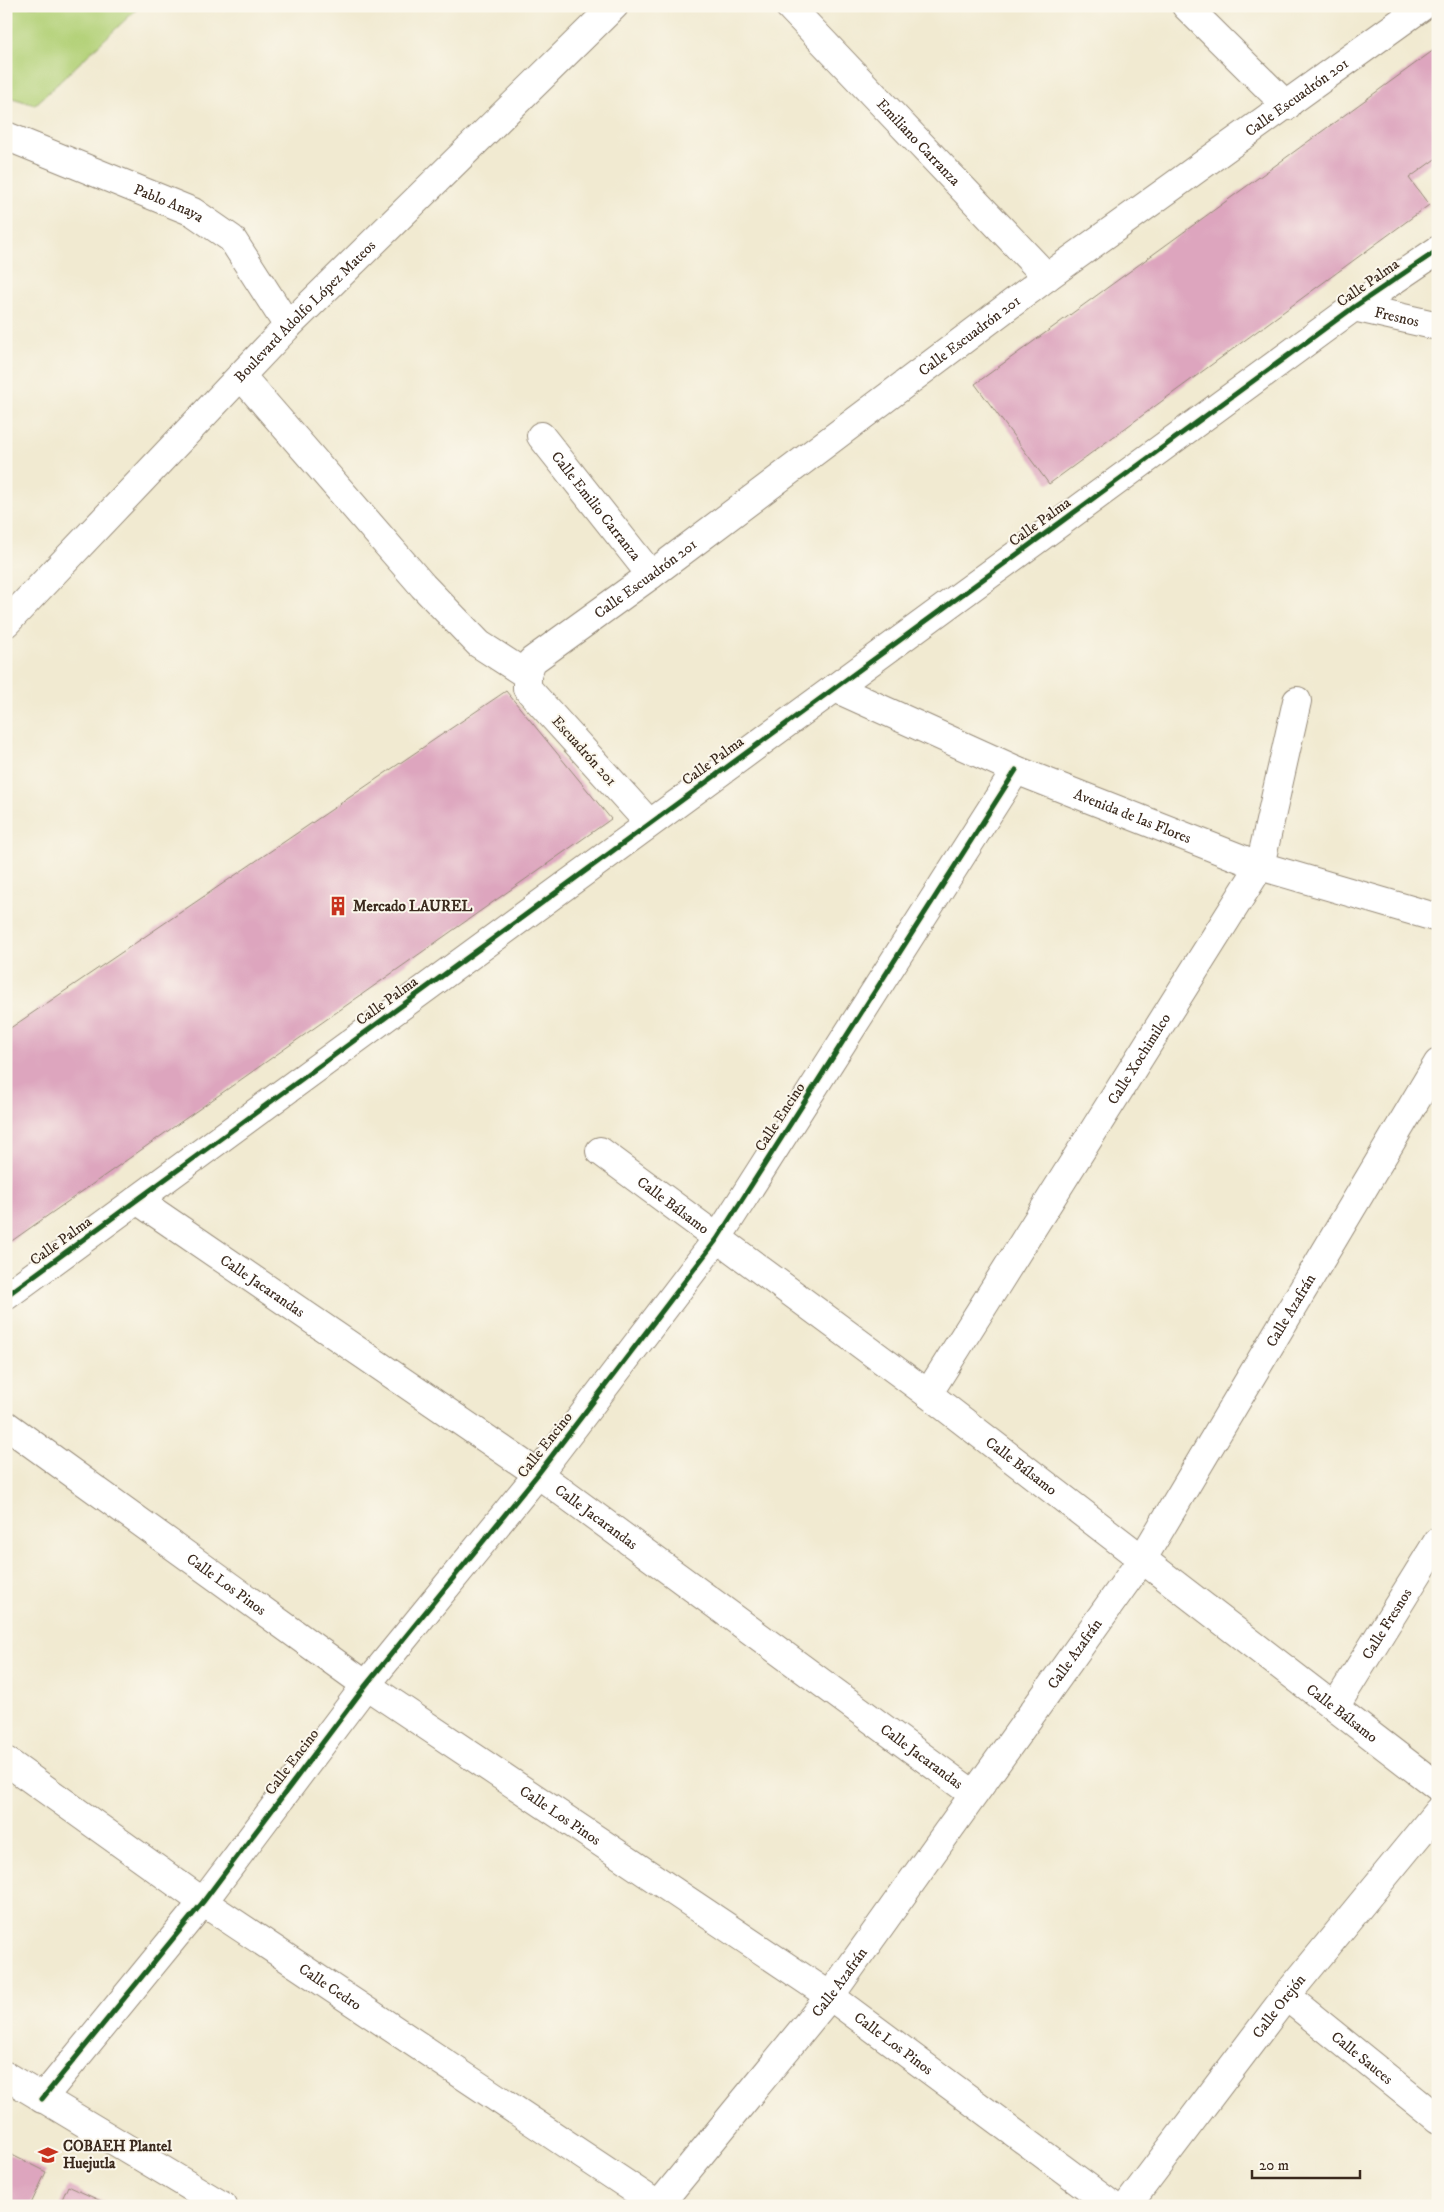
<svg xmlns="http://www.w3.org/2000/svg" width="1444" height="2212" viewBox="0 0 1444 2212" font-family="'IM FELL DW Pica',serif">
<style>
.park{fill:#b3d178;stroke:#777e4b}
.building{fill:#dda5be}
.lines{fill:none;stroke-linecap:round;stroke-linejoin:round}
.minor-casing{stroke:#968a78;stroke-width:30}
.minor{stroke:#fff;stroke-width:28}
.cycleway-casing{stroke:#fbf7ec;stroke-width:8}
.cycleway{stroke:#1b5e20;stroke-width:5}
.labels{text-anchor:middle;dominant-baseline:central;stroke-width:4;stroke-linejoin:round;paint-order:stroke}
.street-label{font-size:15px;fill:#3b2a1e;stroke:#fbf7ec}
.poi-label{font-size:15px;font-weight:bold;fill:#3b2a1e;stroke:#fbf7ec;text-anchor:start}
</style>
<rect width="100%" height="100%" fill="#fbf7ec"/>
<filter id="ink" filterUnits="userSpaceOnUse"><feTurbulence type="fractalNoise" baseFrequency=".02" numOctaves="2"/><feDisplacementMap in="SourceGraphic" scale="10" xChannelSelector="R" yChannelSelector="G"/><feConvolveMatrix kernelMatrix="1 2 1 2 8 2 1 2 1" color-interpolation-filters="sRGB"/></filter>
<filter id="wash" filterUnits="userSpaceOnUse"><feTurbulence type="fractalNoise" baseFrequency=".0096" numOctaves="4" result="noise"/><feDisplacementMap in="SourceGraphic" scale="20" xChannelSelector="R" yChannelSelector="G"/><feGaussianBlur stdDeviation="1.12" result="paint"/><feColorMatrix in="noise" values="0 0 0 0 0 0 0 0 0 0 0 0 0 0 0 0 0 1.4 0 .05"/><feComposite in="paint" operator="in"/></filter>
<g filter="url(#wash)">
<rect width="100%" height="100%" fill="#f1ead1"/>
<path class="park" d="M6 6H140L35 105 6 96Z"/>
<g id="blocks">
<g class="building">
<path d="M1438 47V157L1409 178 1429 205 1049 484 975 384Z"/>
<path d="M506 691 611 819 6 1245V1031Z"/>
<path d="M6 2152 46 2172 30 2206H6Z"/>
<path d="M68 2186 112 2206H59Z"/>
</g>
</g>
</g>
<g filter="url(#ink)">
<use href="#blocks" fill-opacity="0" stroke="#968a78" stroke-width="1"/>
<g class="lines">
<defs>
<g id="minor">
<path id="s1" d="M789 6 1047 277"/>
<path d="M1186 6 1287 106"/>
<path id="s2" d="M6 136 193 212 232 239 288 326"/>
<path id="s3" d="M1354 307 1438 326"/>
<path d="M241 376 423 586 479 644 527 675"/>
<path id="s4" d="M541 436 651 575"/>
<path id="s5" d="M6 623 288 326 614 6"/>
<path id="s6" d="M835 688 1016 770 1260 866 1438 918"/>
<path id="s7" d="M649 823 527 688V675L532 661 651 575 1047 277 1423 6"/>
<path id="s8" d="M600 1151 928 1394 1438 1787"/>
<path id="s9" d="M137 1200 538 1474 973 1794"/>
<path d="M6 1296 1354 307 1438 250"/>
<path id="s10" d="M928 1394 1260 866 1297 701"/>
<path id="s11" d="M6 1425 366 1685 830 1996 1113 2206"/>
<path id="s12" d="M1335 1707 1438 1541"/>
<path id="s13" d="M6 1761 203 1902 659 2206"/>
<path id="s14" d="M1286 1996 1438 2119"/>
<path d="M6 2076 223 2206"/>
<path d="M42 2099 203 1902 366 1685 538 1474 717 1239 1016 770"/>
<path id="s15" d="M658 2206 830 1996 1143 1558 1438 1063"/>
<path id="s16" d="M1127 2206 1286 1996 1438 1811"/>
</g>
</defs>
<use href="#minor" class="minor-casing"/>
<use href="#minor" class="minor"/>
<defs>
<g id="cycleway">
<path d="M6 1296 1354 307 1438 250"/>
<path d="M42 2099 203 1902 366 1685 538 1474 717 1239 1016 770"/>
</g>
</defs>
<use href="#cycleway" class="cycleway-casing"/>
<use href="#cycleway" class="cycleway"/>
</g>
</g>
<defs>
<symbol id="building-bare" viewBox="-9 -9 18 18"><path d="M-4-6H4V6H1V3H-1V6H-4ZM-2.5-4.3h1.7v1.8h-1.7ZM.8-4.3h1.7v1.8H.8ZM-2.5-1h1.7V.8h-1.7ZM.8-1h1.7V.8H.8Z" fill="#c8321e" stroke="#fbf7ec" stroke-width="2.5" paint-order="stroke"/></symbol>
<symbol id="university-bare" viewBox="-9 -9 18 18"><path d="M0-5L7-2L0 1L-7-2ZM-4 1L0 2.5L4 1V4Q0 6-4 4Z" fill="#c8321e" stroke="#fbf7ec" stroke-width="2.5" paint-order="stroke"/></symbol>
</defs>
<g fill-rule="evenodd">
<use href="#building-bare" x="324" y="892" width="28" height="28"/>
<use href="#university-bare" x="34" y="2141" width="28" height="28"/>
</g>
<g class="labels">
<g class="street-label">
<text stroke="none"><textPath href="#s7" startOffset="1160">Calle Escuadrón 201</textPath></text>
<text stroke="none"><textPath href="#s1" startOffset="188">Emiliano Carranza</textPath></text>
<text stroke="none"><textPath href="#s2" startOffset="176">Pablo Anaya</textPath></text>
<text transform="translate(1368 283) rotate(-35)">Calle Palma</text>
<text stroke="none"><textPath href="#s5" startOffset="432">Boulevard Adolfo López Mateos</textPath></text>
<text stroke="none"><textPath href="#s3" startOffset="44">Fresnos</textPath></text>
<text stroke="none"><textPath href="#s7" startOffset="755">Calle Escuadrón 201</textPath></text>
<text stroke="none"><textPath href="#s4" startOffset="89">Calle Emilio Carranza</textPath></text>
<text transform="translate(1040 522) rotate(-36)">Calle Palma</text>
<text stroke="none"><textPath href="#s7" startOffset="350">Calle Escuadrón 201</textPath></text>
<text transform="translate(584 751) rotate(48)">Escuadrón 201</text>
<text transform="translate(713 761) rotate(-36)">Calle Palma</text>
<text stroke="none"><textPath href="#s6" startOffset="324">Avenida de las Flores</textPath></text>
<text transform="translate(387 1001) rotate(-36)">Calle Palma</text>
<text stroke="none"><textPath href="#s10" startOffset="396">Calle Xochimilco</textPath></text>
<text transform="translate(780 1117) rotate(-57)">Calle Encino</text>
<text stroke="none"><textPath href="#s8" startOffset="91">Calle Bálsamo</textPath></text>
<text transform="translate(61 1241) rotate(-36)">Calle Palma</text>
<text stroke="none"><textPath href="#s9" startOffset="152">Calle Jacarandas</textPath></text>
<text stroke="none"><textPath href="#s15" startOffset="1098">Calle Azafrán</textPath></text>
<text transform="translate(545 1445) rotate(-52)">Calle Encino</text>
<text stroke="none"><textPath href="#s8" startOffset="526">Calle Bálsamo</textPath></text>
<text stroke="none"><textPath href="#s9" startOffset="558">Calle Jacarandas</textPath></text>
<text stroke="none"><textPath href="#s11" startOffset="272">Calle Los Pinos</textPath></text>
<text stroke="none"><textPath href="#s12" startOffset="98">Calle Fresnos</textPath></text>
<text stroke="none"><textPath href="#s15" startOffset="692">Calle Azafrán</textPath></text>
<text stroke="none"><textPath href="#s8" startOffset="931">Calle Bálsamo</textPath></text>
<text stroke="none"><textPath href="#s9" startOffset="962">Calle Jacarandas</textPath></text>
<text transform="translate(292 1762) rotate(-53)">Calle Encino</text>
<text stroke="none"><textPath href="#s11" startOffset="678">Calle Los Pinos</textPath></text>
<text stroke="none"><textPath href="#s15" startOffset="288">Calle Azafrán</textPath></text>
<text stroke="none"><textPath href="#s13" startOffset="395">Calle Cedro</textPath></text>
<text stroke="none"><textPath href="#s16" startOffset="251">Calle Orejón</textPath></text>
<text stroke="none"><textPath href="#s11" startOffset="1082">Calle Los Pinos</textPath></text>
<text stroke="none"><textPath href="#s14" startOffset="98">Calle Sauces</textPath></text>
</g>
<g class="poi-label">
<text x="353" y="906">Mercado LAUREL</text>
<text x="63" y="2146">COBAEH Plantel<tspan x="63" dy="17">Huejutla</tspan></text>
</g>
</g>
<rect width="1444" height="2212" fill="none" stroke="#fbf7ec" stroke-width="25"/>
<path d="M1252 2170v8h108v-8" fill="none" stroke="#3b2a1e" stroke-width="2.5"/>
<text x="1259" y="2170" font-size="15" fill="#3b2a1e" stroke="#fbf7ec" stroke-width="4" paint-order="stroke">20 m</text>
</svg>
